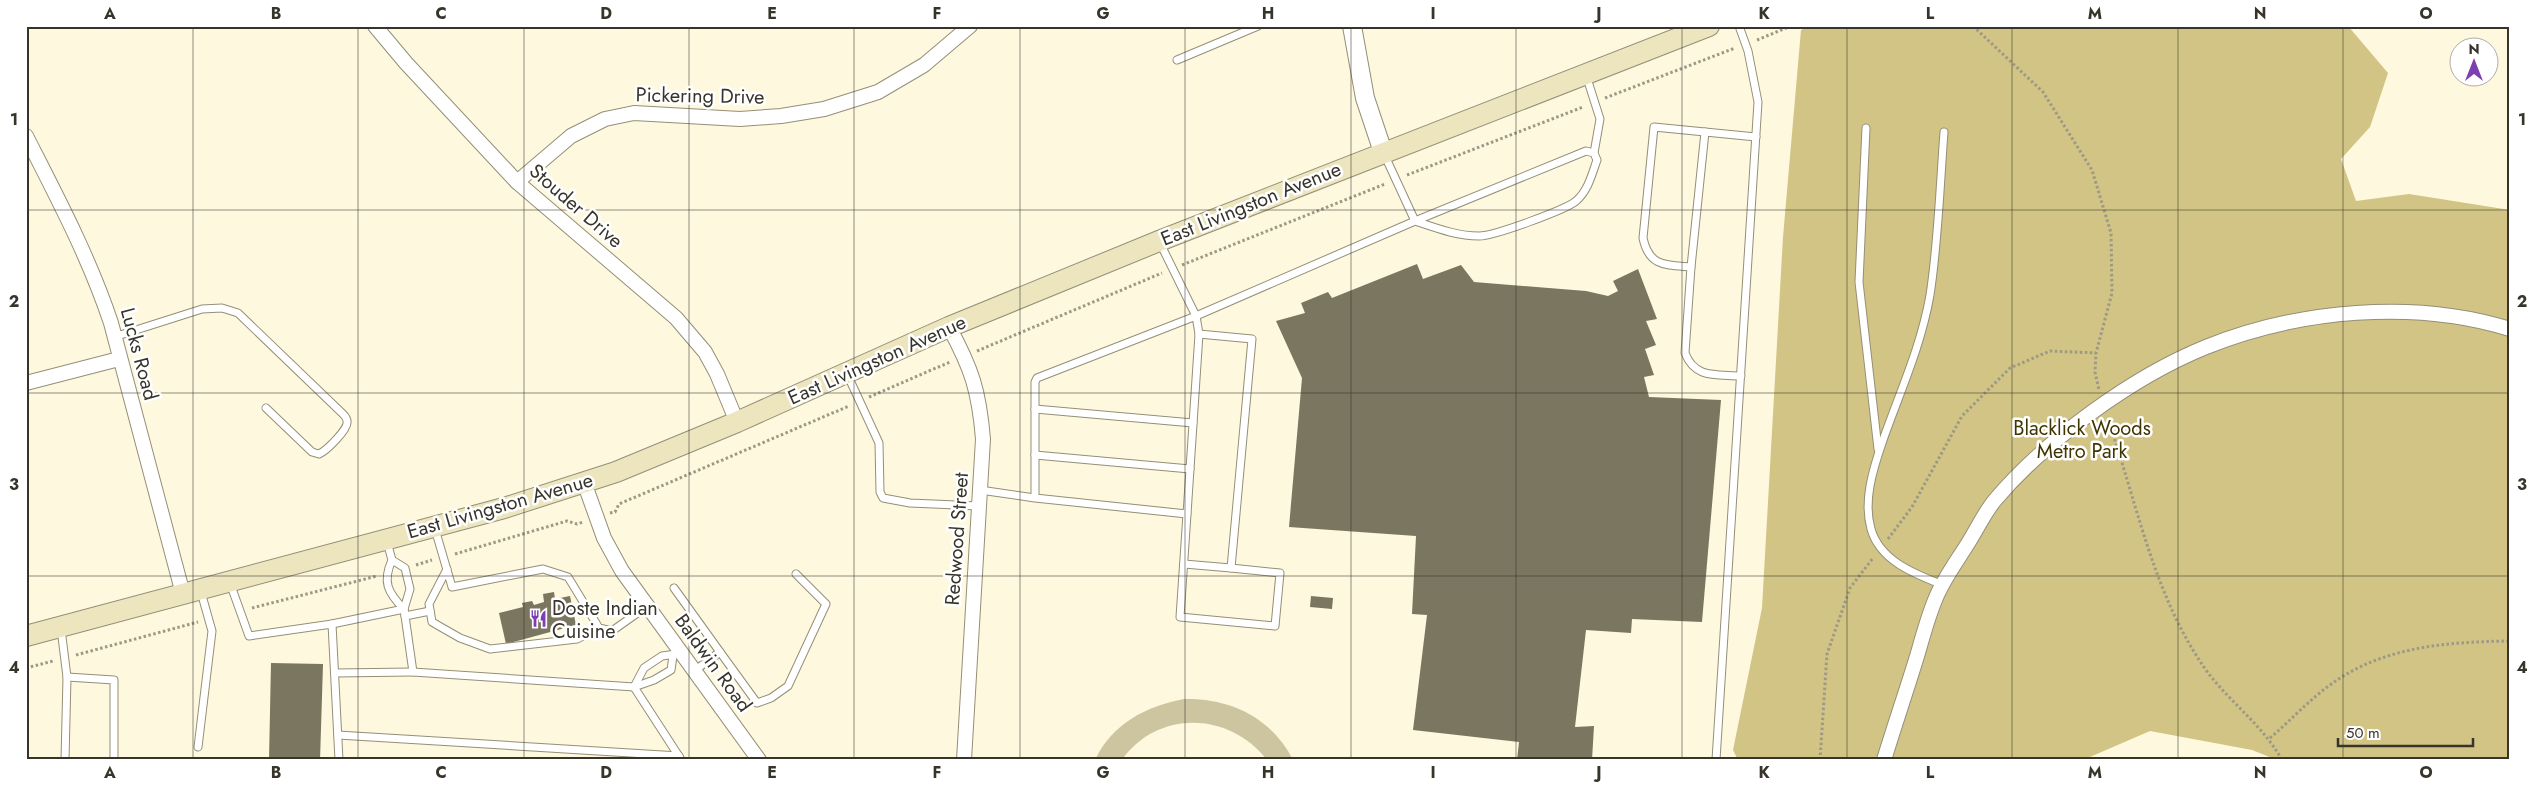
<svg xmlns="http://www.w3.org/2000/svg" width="2536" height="786" viewBox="0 0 2536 786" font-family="Jost,sans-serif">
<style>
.green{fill:#cdc59f}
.forest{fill:#d2c484}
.building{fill:#7b765f}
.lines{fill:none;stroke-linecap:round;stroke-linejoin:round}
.service-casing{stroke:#948f78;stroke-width:9}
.minor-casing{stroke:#948f78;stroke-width:16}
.tertiary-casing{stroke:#948f78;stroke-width:20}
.secondary-casing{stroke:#948f78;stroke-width:22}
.path{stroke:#9c9986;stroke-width:3;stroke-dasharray:2.5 2.5;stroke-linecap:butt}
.service{stroke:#fff;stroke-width:7}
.minor{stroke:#fff;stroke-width:14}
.tertiary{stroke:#fff;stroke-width:18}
.secondary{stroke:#ece5be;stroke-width:20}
.grid{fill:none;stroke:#37352b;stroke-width:1;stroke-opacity:0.55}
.labels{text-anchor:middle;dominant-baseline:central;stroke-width:5;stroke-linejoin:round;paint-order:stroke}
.street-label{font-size:20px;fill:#37352b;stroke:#fff}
.park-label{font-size:20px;fill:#3f3500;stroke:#fff}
.poi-label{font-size:20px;fill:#37352b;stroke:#fff;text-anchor:start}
.neatline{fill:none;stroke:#37352b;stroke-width:2}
.grid-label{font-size:16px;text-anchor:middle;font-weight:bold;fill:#37352b}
</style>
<rect width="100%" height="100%" fill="#fdf8de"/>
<path class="green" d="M1184 699C1230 698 1271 717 1293 760H1267C1230 712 1158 709 1122 760H1095C1112 724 1146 706 1184 699Z"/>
<path class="forest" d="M1811 26H2348L2388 73 2370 127 2341 159 2356 201 2409 194 2510 210V760H2277L2252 750 2150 731 2083 760H1738L1733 750 1762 608 1783 237 1801 30Z"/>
<g class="building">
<path d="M1417 264 1423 279 1461 265 1474 282 1586 291 1608 296 1618 291 1613 281 1638 269 1657 319 1646 321 1656 345 1645 349 1654 375 1644 377 1649 397 1721 400 1702 622 1632 619 1631 633 1586 630 1575 727 1594 726 1592 760H1517L1519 742 1413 730 1427 615 1412 614 1416 536 1289 527 1302 378 1276 321 1305 313 1301 303 1328 292 1332 298Z"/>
<path d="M554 592 555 599 570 596 576 625 506 644 499 613 523 607 522 603 532 601 534 605 544 602 543 594Z"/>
<path d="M1311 596 1333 598 1332 609 1310 607Z"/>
<path d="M271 663 323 664 320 760H269Z"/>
</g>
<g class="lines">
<defs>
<g id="service">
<path d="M1177 60 1258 26"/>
<path d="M1586 75 1600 119 1594 153 1597 160C1592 174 1588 191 1576 201 1565 210 1494 236 1479 236 1457 236 1436 228 1415 221L1586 151 1594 153"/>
<path d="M1866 128 1859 282 1878 449"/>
<path d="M1160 243 1196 316 1415 221 1385 156"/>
<path d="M1691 267 1705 132"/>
<path d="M114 337 202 309 222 308 238 313 343 414C345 416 347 418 347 421 349 429 326 451 319 454L312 452 266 408"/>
<path d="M848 376 879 443 880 492 883 498 910 503 979 506"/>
<path d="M1741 376C1716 374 1695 379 1685 353L1691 267C1666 265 1649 267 1643 238L1654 127 1756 137"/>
<path d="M1035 409 1193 423"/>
<path d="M1035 455 1190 469"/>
<path d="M980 490 1035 498V382L1037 378 1196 316 1199 334 1187 514 1035 498"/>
<path d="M1187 514 1180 617 1275 626 1280 573 1231 568 1252 339 1199 334"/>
<path d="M435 529 452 587 543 569 568 577 599 628 612 631 646 607"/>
<path d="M387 542 392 560C382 582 388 593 404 609"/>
<path d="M392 560 405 568 410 589 404 609 413 672 634 687 654 680 671 670 673 656"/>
<path d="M1184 564 1231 568"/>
<path d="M447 569 429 604 432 622 460 638 490 649 577 639 599 628"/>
<path d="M230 583 249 636 332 624 339 760"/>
<path d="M1943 585C1915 574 1880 561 1871 529 1863 501 1873 469 1882 443 1899 394 1921 347 1930 295 1938 244 1940 185 1944 132"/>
<path d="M674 588 720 652"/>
<path d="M405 616 430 611"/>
<path d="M332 624 404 609"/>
<path d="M61 629 67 677 65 760"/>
<path d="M694 671 720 652 757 703 771 698 788 686 826 604 796 574"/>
<path d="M335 673 413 672"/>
<path d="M67 677 114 680V760"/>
<path d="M634 687 680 758"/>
<path d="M634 687 644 668 662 656 676 654"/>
<path d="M338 735 679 756"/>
<path d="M198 747 212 631 201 592"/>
<path d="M1716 760 1758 102 1748 51 1739 26"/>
</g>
<g id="minor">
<path d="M375 26 406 63 517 182 676 318 705 352 717 374 737 422"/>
<path d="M26 136C57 197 89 257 111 323L183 594"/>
<path d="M517 182 571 136 605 119 634 113 740 119 781 116 824 109 878 92 924 65 970 26"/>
<path d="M949 327C972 369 979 391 983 439L964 760"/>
<path d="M26 383 119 359"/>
<path d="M584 482 604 538 622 571 759 760"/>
<path d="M1884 760C1895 724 1907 689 1918 653 1923 635 1928 617 1935 600 1943 579 1958 560 1970 540 1978 527 1985 512 1995 500 2046 440 2132 377 2206 347 2298 310 2414 299 2510 329"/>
</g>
<path id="tertiary" d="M1352 26 1365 98 1383 152"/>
<path id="secondary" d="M26 636 504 508 616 472 737 422 949 327 1159 241 1709 26"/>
</defs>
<use href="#service" class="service-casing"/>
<use href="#minor" class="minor-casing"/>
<use href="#tertiary" class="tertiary-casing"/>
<use href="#secondary" class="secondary-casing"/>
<g class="path">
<path d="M1973 26 2043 92 2092 170 2111 233 2112 293 2096 353 2095 372 2099 390"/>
<path d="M1757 40 1791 26"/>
<path d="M1605 98 1735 48"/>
<path d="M1407 175 1583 107"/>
<path d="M1182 265 1385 184"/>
<path d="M977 351 1162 273"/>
<path d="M869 397 950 362"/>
<path d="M2108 420C2138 505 2153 595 2206 670 2230 703 2262 724 2282 760"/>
<path d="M610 513 615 512 619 504 849 406"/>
<path d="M1888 539 1912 507 1962 416 2010 368 2050 351 2096 353"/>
<path d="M455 554 567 521 577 524 583 522"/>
<path d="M416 565 432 560"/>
<path d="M252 608 377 576"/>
<path d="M76 655 198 622"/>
<path d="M26 668 53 661"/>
<path d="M2270 738C2290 721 2309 700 2330 685 2383 646 2447 642 2510 641"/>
<path d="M1820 760 1827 654 1850 588 1873 558"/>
</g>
<use href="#service" class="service"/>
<use href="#minor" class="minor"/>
<use href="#tertiary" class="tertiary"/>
<use href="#secondary" class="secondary"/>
</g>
<path class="grid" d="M193 26V760M358 26V760M524 26V760M689 26V760M854 26V760M1020 26V760M1185 26V760M1351 26V760M1516 26V760M1682 26V760M1847 26V760M2012 26V760M2178 26V760M2343 26V760M26 210H2510M26 393H2510M26 576H2510"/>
<defs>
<symbol id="restaurant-bare" viewBox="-9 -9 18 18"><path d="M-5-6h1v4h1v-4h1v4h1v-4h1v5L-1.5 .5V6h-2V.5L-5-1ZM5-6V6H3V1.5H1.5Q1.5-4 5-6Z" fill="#7f3db2" stroke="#fff" stroke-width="2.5" paint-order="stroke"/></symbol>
</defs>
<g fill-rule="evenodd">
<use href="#restaurant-bare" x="526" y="606" width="25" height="25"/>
</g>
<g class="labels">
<g class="street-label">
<text transform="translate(700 96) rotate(1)">Pickering Drive</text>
<text transform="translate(1251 204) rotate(-22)">East Livingston Avenue</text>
<text transform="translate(576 206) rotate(41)">Stouder Drive</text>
<text transform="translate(139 354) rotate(75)">Lucks Road</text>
<text transform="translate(877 360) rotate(-24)">East Livingston Avenue</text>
<text transform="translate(500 506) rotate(-16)">East Livingston Avenue</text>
<text transform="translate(957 539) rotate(-86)">Redwood Street</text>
<text transform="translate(713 663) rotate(54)">Baldwin Road</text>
</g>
<g class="park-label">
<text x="2082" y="428">Blacklick Woods<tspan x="2082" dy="23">Metro Park</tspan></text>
</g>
<g class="poi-label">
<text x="552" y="608">Doste Indian<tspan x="552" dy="23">Cuisine</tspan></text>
</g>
</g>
<rect width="2536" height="786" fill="none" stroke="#ffffff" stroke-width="55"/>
<g transform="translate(2474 62)"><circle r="24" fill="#ffffff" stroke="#afaeaa"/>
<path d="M0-4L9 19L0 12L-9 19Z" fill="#7f3db2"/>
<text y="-8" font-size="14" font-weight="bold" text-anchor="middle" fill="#37352b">N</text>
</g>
<path d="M2338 738v8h135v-8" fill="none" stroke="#37352b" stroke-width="2.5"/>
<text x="2346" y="738" font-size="15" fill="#37352b" stroke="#ffffff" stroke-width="4" paint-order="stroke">50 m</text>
<rect x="28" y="28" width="2480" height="730" class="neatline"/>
<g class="grid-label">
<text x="110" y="19">A</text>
<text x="276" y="19">B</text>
<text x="441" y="19">C</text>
<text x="606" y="19">D</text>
<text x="772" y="19">E</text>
<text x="937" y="19">F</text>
<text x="1103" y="19">G</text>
<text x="1268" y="19">H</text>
<text x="1433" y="19">I</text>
<text x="1599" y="19">J</text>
<text x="1764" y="19">K</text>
<text x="1930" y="19">L</text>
<text x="2095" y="19">M</text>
<text x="2260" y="19">N</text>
<text x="2426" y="19">O</text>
<text x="14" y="125">1</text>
<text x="2522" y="125">1</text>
<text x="14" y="307">2</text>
<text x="2522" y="307">2</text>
<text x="14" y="490">3</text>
<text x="2522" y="490">3</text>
<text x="14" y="673">4</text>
<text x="2522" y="673">4</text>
<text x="110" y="778">A</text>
<text x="276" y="778">B</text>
<text x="441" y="778">C</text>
<text x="606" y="778">D</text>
<text x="772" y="778">E</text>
<text x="937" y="778">F</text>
<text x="1103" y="778">G</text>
<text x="1268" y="778">H</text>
<text x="1433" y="778">I</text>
<text x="1599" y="778">J</text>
<text x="1764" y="778">K</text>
<text x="1930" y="778">L</text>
<text x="2095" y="778">M</text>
<text x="2260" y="778">N</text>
<text x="2426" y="778">O</text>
</g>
</svg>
